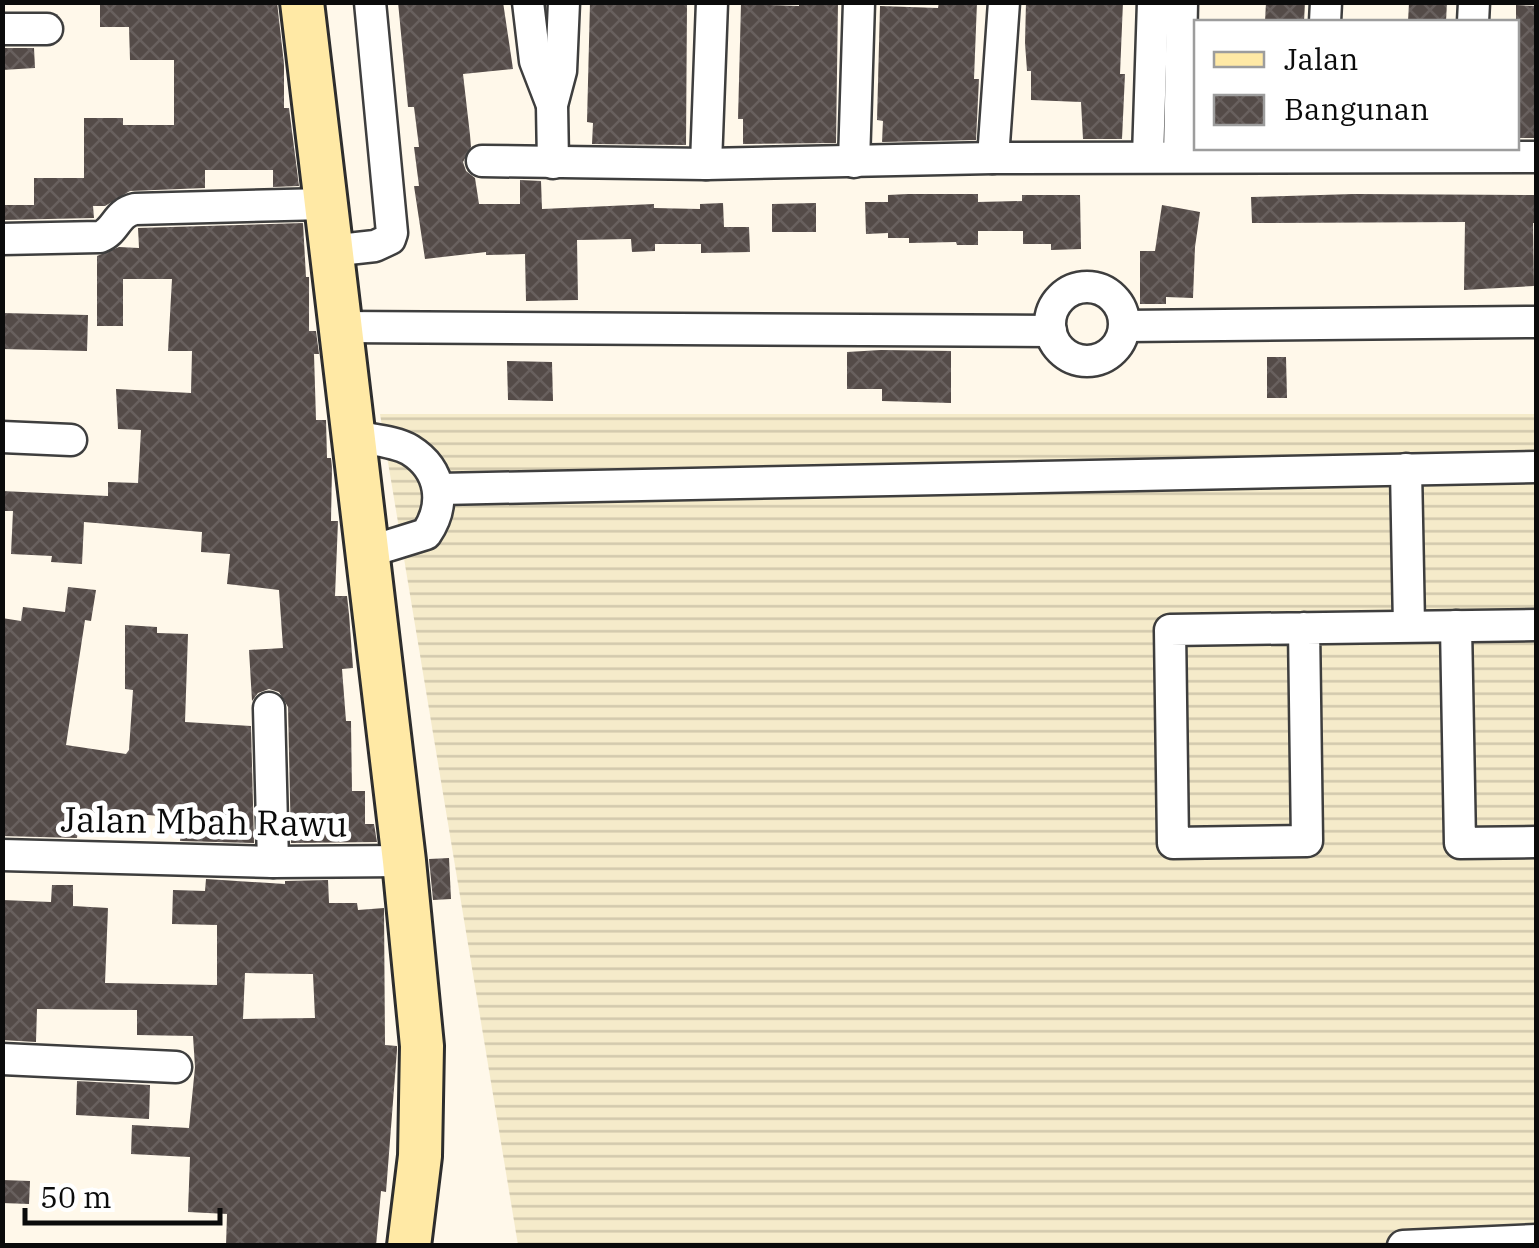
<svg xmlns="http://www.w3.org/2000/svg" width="1539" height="1248" viewBox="0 0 1539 1248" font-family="'IBM Plex Serif',serif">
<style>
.farmland{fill:url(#farmland-rules)}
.building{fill:url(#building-cross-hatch);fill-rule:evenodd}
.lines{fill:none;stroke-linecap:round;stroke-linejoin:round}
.street-casing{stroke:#3e3e3e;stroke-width:35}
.secondary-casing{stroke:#2d2d2d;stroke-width:48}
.street{stroke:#fff;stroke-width:30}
.secondary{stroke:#ffe9a5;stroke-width:42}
.labels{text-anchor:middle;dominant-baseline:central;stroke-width:10;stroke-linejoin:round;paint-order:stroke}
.street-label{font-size:35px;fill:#0b0b0b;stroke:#fff}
</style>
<defs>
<pattern id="farmland-rules" width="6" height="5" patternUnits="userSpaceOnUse" patternTransform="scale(2.5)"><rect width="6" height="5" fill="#f5ebca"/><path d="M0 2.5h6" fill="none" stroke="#d1c8ac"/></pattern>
<pattern id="building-cross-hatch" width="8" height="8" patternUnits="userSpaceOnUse" patternTransform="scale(2.5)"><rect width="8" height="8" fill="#544b48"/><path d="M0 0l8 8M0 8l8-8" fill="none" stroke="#68605e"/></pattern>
</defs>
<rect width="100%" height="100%" fill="#fff8ea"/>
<path class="farmland" d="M380 414H1536V1226L1531 1245H518Z"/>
<g class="building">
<path d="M100 2H277L284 64V108H289L299 186 273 187V170H205V188L130 191 105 206H93L94 218 2 220V205H34V178H84V118H123V125H174V60H130L129 27H100Z"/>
<path d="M398 2H503L513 69 463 74 470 135 471 147 463 162 466 171 475 178 479 204H520V180L541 181 542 209 654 204V208L700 209V204L723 203 724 227H749L750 252 701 253V244H655V251L632 252 631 239 577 240 578 300 526 301 525 254 486 255V252L425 259 414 186H419L414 147H419L414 107H408Z"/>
<path d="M590 2 687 4 686 145 592 144 593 123 587 122Z"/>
<path d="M799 2H838L836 143 743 144V119H738L741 4 799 6Z"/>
<path d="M939 2H977L974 79H979L976 140 882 142 883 121 877 120 880 6 938 8Z"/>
<path d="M1026 2H1123L1120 74H1125L1122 139H1083L1081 102 1031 100V71H1027L1025 43Z"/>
<path d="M1266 2H1305L1304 22H1265Z"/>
<path d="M1409 2H1447L1446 22H1408Z"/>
<path d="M1516 5 1536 6V138H1516Z"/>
<path d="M2 48H34L35 68 2 70Z"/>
<path d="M908 194H978V202L1022 201V195H1080L1081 249 1051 250V244H1023V231H978V245H957L956 242 909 243V238H888V233L866 234 865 202H888V195Z"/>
<path d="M1354 194 1536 195V223H1533L1534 286 1464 290 1465 222 1252 223 1251 197Z"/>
<path d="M816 203V232H772V204Z"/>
<path d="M1162 205 1200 212 1195 247 1193 298 1166 297V304H1140V251H1155Z"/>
<path d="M303 223 306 277H309V331H316L319 354H314L316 420H326L327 458H331L332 468 331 521H338L335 596H347L349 614 353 668 342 669 346 721H351L352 791H365V824H374L377 842 291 843 288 707 279 692 269 689 258 693 252 701 249 650 283 648 279 590 227 584 230 554 201 552 202 532 84 522 82 564 51 562 52 556 11 554 13 511H2V491L108 496V482L138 483 141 430 118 429 116 389 191 393 192 351H168L172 279H123V326H97V256L119 247 139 248 138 228Z"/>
<path d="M2 313 88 315 87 351 2 349Z"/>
<path d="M881 350 951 351V403L882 401V389H847V352Z"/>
<path d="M1267 357H1286L1287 398H1267Z"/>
<path d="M507 361 552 362 553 401 508 400Z"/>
<path d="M68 587 96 590 91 621 85 620 66 745 126 754 129 750 133 690 125 689V625L157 627V633L188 634 185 722 251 726 254 843 180 841 182 818 102 811 101 818 80 815 77 838 2 836V618L21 621 23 607 65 612Z"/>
<path d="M449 858 451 899 433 900 429 859Z"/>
<path d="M206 879 285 884V881L328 880 329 903H357L358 910 384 908 385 1045 397 1046V1050L386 1192 381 1191 376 1246H226L227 1214 188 1212 190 1157 131 1154 132 1125 189 1128 195 1067 193 1036 137 1035V1010L37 1009 36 1042 2 1040V900L51 902 52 885H73V906L108 908 105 983 217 985V925L172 924 173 890 205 891ZM245 973 313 974 315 1018 243 1019Z"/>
<path d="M77 1081 150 1085 149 1119 76 1115Z"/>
<path d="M2 1180 30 1181 29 1204 2 1203Z"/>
</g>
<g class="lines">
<defs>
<g id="street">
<path d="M528 2 535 61 552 105"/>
<path d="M1325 22 1326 2"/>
<path d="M1473 22 1474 2"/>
<path d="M2 29H47"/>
<path d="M1179 156 1182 2"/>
<path d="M1148 157 1153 2"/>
<path d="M993 158 1004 2"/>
<path d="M482 161 706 164 993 158 1536 157"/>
<path d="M854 162 859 2"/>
<path d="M553 163 552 105 561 71 564 2"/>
<path d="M706 164 712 2"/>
<path d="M2 239 100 237C116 231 116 213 135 209L325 204"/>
<path d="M330 251 375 246 390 239 392 233 370 2"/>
<circle cx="1087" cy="324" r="37"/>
<path d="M1125 326 1536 322"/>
<path d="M339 327 1051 331"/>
<path d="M354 436C371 440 395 441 410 450 442 470 446 505 426 534L368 552"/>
<path d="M2 437 71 440"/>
<path d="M1406 469 1409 626"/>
<path d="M440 489 1536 467"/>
<path d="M1456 626 1460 843 1536 842"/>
<path d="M1304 628 1307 841 1173 843 1170 630 1536 625"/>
<path d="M269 708 273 862"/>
<path d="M2 855 273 862 404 861"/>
<path d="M2 1059 176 1067"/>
<path d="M1403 1246 1536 1240"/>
</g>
<path id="secondary" d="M302 2 404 861 422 1046 420 1156 409 1246"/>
</defs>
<use href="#street" class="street-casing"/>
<use href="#secondary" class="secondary-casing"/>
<use href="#street" class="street"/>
<use href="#secondary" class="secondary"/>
</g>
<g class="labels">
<g class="street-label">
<text transform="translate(204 821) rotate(1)">Jalan Mbah Rawu</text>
</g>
</g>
<rect width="1539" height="1248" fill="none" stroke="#0b0b0b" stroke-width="10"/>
<rect x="1194" y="20" width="325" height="130" fill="#ffffff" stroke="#9d9d9d" stroke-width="2.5"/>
<rect x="1214" y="52" width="50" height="15" fill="#ffe9a5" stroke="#9d9d9d" stroke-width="2.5"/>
<text x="1284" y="70" font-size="30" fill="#0b0b0b">Jalan</text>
<rect x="1214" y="95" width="50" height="30" fill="url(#building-cross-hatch)" stroke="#9d9d9d" stroke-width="2.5"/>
<text x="1284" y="120" font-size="30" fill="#0b0b0b">Bangunan</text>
<path d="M25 1208v15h195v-15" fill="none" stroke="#0b0b0b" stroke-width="5"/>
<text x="40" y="1208" font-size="30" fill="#0b0b0b" stroke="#ffffff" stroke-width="8" paint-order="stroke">50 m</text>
</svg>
